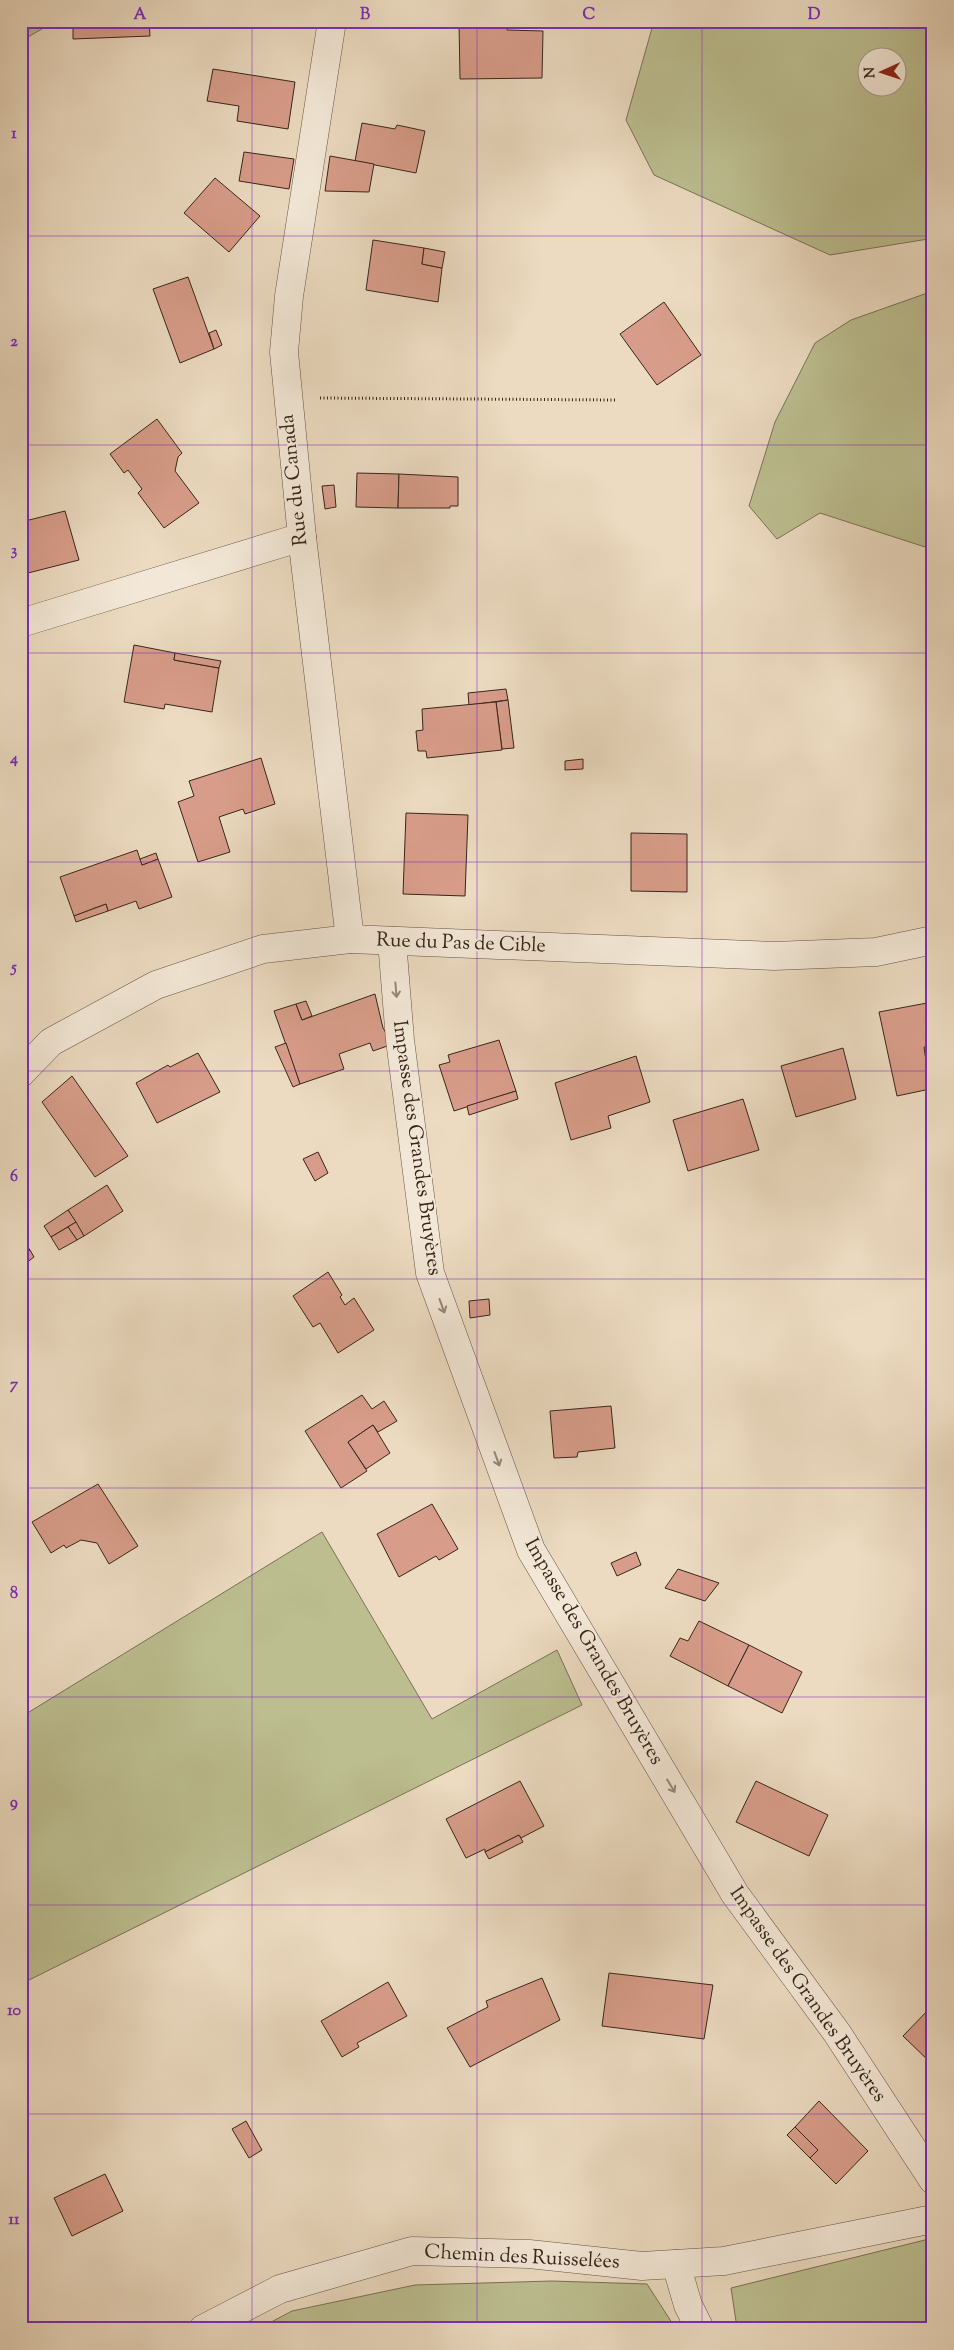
<svg xmlns="http://www.w3.org/2000/svg" width="954" height="2350" viewBox="0 0 954 2350" font-family="'Sorts Mill Goudy',serif">
<style>
.green{fill:#bcbe90;stroke:#7a7256;fill-rule:evenodd}
.building{fill:#d89d8a;stroke:#38251c}
.lines{fill:none;stroke-linecap:round;stroke-linejoin:round}
.minor-casing{stroke:#655245;stroke-width:29}
.path{stroke:#38251c;stroke-width:3;stroke-dasharray:1 2.5;stroke-linecap:butt}
.minor{stroke:#f3e8d7;stroke-width:28}
.oneway{stroke:#96867a}
.grid{fill:none;stroke:#7b2cbf;stroke-width:1;stroke-opacity:0.55}
.labels{text-anchor:middle;dominant-baseline:central;stroke-width:4;stroke-linejoin:round;paint-order:stroke}
.street-label{font-size:20px;fill:#38251c;stroke:#f3e8d7}
.neatline{fill:none;stroke:#7b2cbf;stroke-width:2}
.grid-label{font-size:16px;text-anchor:middle;font-weight:bold;fill:#7b2cbf}
</style>
<rect width="100%" height="100%" fill="#ecdbc1"/>
<filter id="stains"><feTurbulence type="fractalNoise" baseFrequency=".004" numOctaves="4"/><feColorMatrix values="0 0 0 0 .2 0 0 0 0 .09 0 0 0 0 .02 0 0 0 .5 -.17"/></filter>
<radialGradient id="worn" r=".72"><stop offset=".6" stop-color="#630" stop-opacity="0"/><stop offset="1" stop-color="#630" stop-opacity=".3"/></radialGradient>
<g class="green">
<path d="M21 21H48L47 26 21 41Z"/>
<path d="M654 21H933V243L928 239 830 255 654 175 626 120ZM866 58H896V88H866Z"/>
<path d="M933 291V547H925L820 513 777 539 749 506 775 422 815 343 851 320Z"/>
<path d="M322 1532 432 1719 557 1650 582 1705 21 1984V1717Z"/>
<path d="M933 2238V2329L737 2328 731 2288Z"/>
<path d="M552 2281 647 2284 676 2329H258L292 2311 415 2285Z"/>
</g>
<g class="building">
<path d="M73 21H149L150 36 73 39Z"/>
<path d="M459 21H506L507 30 543 31 542 78 460 79Z"/>
<path d="M213 69 295 82 288 129 237 121 239 106 207 101Z"/>
<path d="M362 123 395 129 397 125 425 131 416 173 355 161Z"/>
<path d="M244 152 294 159 289 189 239 181Z"/>
<path d="M330 156 374 164 369 192 325 191Z"/>
<path d="M215 178 260 216 229 252 184 213Z"/>
<path d="M373 240 424 248 422 264 442 268 438 302 366 290Z"/>
<path d="M424 248 445 252 442 268 422 264Z"/>
<path d="M188 277 214 349 180 363 153 289Z"/>
<path d="M664 302 701 355 657 385 620 334Z"/>
<path d="M216 330 222 345 214 349 209 333Z"/>
<path d="M157 419 182 453 178 457 175 471 199 503 164 528 138 493 142 489 128 470 124 473 110 454Z"/>
<path d="M357 473 399 474 398 508 356 507Z"/>
<path d="M399 474 458 477V506H450V508H398Z"/>
<path d="M334 485 336 507 325 509 322 486Z"/>
<path d="M65 511 79 560 28 573 24 558 21 559V522Z"/>
<path d="M24 558 26 565 21 567V559Z"/>
<path d="M134 645 175 653 174 660 219 668 212 712 165 704 164 709 124 702Z"/>
<path d="M175 653 221 661 219 668 174 660Z"/>
<path d="M506 689 508 700 469 705 468 693Z"/>
<path d="M508 700 514 748 502 749 496 702Z"/>
<path d="M496 702 502 750 427 758 426 751H418L416 731 423 730 422 709Z"/>
<path d="M261 758 275 804 245 814 243 809 219 817 230 852 198 862 178 802 194 796 189 781Z"/>
<path d="M583 759V769L565 770V761Z"/>
<path d="M406 813 468 815 465 896 403 894Z"/>
<path d="M631 833 687 834V892L631 891Z"/>
<path d="M137 850 142 865 158 859 172 897 139 909 136 901 108 911 106 904 74 916 60 877Z"/>
<path d="M156 853 158 859 142 865 140 859Z"/>
<path d="M106 904 108 911 76 922 74 916Z"/>
<path d="M375 994 383 1028 393 1044 373 1051 370 1043 339 1054 344 1069 300 1084 274 1011 296 1004 302 1020Z"/>
<path d="M306 1001 312 1016 302 1020 296 1004Z"/>
<path d="M927 1003 933 1037V1045L924 1047 930 1089 897 1096 879 1012Z"/>
<path d="M499 1040 516 1091 454 1111 439 1065 450 1062 448 1055Z"/>
<path d="M286 1043 300 1084 293 1087 275 1047Z"/>
<path d="M843 1048 856 1099 796 1117 781 1066Z"/>
<path d="M198 1053 220 1092 157 1123 136 1083 168 1065 170 1067Z"/>
<path d="M636 1056 650 1102 608 1116 611 1128 571 1140 555 1083Z"/>
<path d="M72 1076 128 1156 95 1177 42 1102Z"/>
<path d="M516 1091 518 1099 469 1115 467 1106Z"/>
<path d="M743 1099 759 1150 688 1171 673 1120Z"/>
<path d="M318 1152 328 1173 315 1181 303 1159Z"/>
<path d="M107 1185 123 1211 84 1236 68 1210Z"/>
<path d="M68 1210 76 1222 51 1237 44 1226Z"/>
<path d="M76 1222 84 1236 77 1240 68 1227Z"/>
<path d="M68 1227 77 1240 59 1250 51 1237Z"/>
<path d="M21 1238 30 1250 21 1256Z"/>
<path d="M30 1250 34 1257 21 1267V1256Z"/>
<path d="M328 1272 342 1295 340 1297 345 1305 354 1298 374 1330 338 1353 320 1323 313 1327 293 1296Z"/>
<path d="M489 1299 490 1315 470 1318 469 1301Z"/>
<path d="M362 1395 372 1409 384 1401 397 1421 378 1432 373 1425 348 1442 367 1471 341 1488 305 1431Z"/>
<path d="M611 1406 615 1448 578 1452 577 1457 554 1458 550 1411Z"/>
<path d="M373 1425 390 1453 366 1469 348 1442Z"/>
<path d="M98 1484 138 1546 109 1564 97 1543 81 1540 66 1548 64 1545 51 1553 32 1522Z"/>
<path d="M432 1504 458 1549 439 1560 436 1556 399 1577 377 1534Z"/>
<path d="M636 1552 641 1565 617 1576 611 1563Z"/>
<path d="M678 1569 719 1583 705 1601 665 1588Z"/>
<path d="M699 1621 749 1645 728 1686 670 1656 680 1638 688 1641Z"/>
<path d="M749 1645 802 1672 782 1713 728 1686Z"/>
<path d="M520 1781 544 1826 521 1838 519 1835 485 1852V1849L466 1858 446 1819Z"/>
<path d="M756 1781 828 1815 809 1856 736 1822Z"/>
<path d="M519 1835 523 1842 489 1859 485 1852Z"/>
<path d="M609 1973 713 1985 704 2039 602 2026Z"/>
<path d="M542 1978 560 2020 470 2067 447 2028 488 2007 486 2001Z"/>
<path d="M388 1982 407 2016 357 2043 359 2047 342 2057 321 2021Z"/>
<path d="M933 2005V2065L903 2036Z"/>
<path d="M819 2101 868 2151 836 2184 810 2158 818 2150 795 2127Z"/>
<path d="M246 2121 262 2150 249 2158 232 2129Z"/>
<path d="M795 2127 818 2150 810 2158 787 2135Z"/>
<path d="M105 2174 123 2211 72 2236 54 2198Z"/>
</g>
<g class="lines">
<defs>
<g id="minor">
<path d="M332 21 289 296 284 352 302 537 350 939"/>
<path d="M21 623 302 537"/>
<path d="M392 941 400 1040 430 1273 531 1550 735 1894 837 2033 933 2180"/>
<path d="M21 1073 51 1042 156 985 263 949 350 939 774 956 876 952 933 940"/>
<path d="M676 2264 688 2305 700 2329"/>
<path d="M203 2329 280 2289 412 2251 529 2254 642 2266 724 2261 933 2219"/>
</g>
</defs>
<use href="#minor" class="minor-casing"/>
<path class="path" d="M320 398 616 400"/>
<use href="#minor" class="minor"/>
</g>
<defs><path id="oneway-shaft" d="M-6 0H5M1.5-3L5.5 0L1.5 3" fill="none" stroke-width="1.6" stroke-linecap="round" stroke-linejoin="round" transform="scale(1.25)"/></defs>
<g class="oneway">
<use href="#oneway-shaft" transform="translate(396 990) rotate(85)"/>
<use href="#oneway-shaft" transform="translate(442 1306) rotate(70)"/>
<use href="#oneway-shaft" transform="translate(497 1459) rotate(70)"/>
<use href="#oneway-shaft" transform="translate(671 1786) rotate(59)"/>
</g>
<path class="grid" d="M252 21V2329M477 21V2329M702 21V2329M21 236H933M21 445H933M21 653H933M21 862H933M21 1071H933M21 1279H933M21 1488H933M21 1697H933M21 1905H933M21 2114H933"/>
<g class="labels">
<g class="street-label">
<text transform="translate(295 480) rotate(-96)">Rue du Canada</text>
<text transform="translate(461 944) rotate(2)">Rue du Pas de Cible</text>
<text transform="translate(416 1148) rotate(82)">Impasse des Grandes Bruyères</text>
<text transform="translate(593 1652) rotate(60)">Impasse des Grandes Bruyères</text>
<text transform="translate(807 1995) rotate(55)">Impasse des Grandes Bruyères</text>
<text transform="translate(522 2258) rotate(3)">Chemin des Ruisselées</text>
</g>
</g>
<rect width="954" height="2350" fill="none" stroke="#ecdbc1" stroke-width="55"/>
<g transform="translate(882 72) rotate(267)"><circle r="24" fill="#f3e8d7" stroke="#a89a8c"/>
<path d="M0-4L9 19L0 12L-9 19Z" fill="#8f2418"/>
<text y="-8" font-size="14" font-weight="bold" text-anchor="middle" fill="#38251c">N</text>
</g>
<rect x="28" y="28" width="898" height="2294" class="neatline"/>
<g class="grid-label">
<text x="140" y="19">A</text>
<text x="365" y="19">B</text>
<text x="589" y="19">C</text>
<text x="814" y="19">D</text>
<text x="14" y="138">1</text>
<text x="14" y="346">2</text>
<text x="14" y="555">3</text>
<text x="14" y="763">4</text>
<text x="14" y="972">5</text>
<text x="14" y="1181">6</text>
<text x="14" y="1389">7</text>
<text x="14" y="1598">8</text>
<text x="14" y="1807">9</text>
<text x="14" y="2015">10</text>
<text x="14" y="2224">11</text>
</g>
<rect width="100%" height="100%" filter="url(#stains)"/>
<rect width="100%" height="100%" fill="url(#worn)"/>
</svg>
